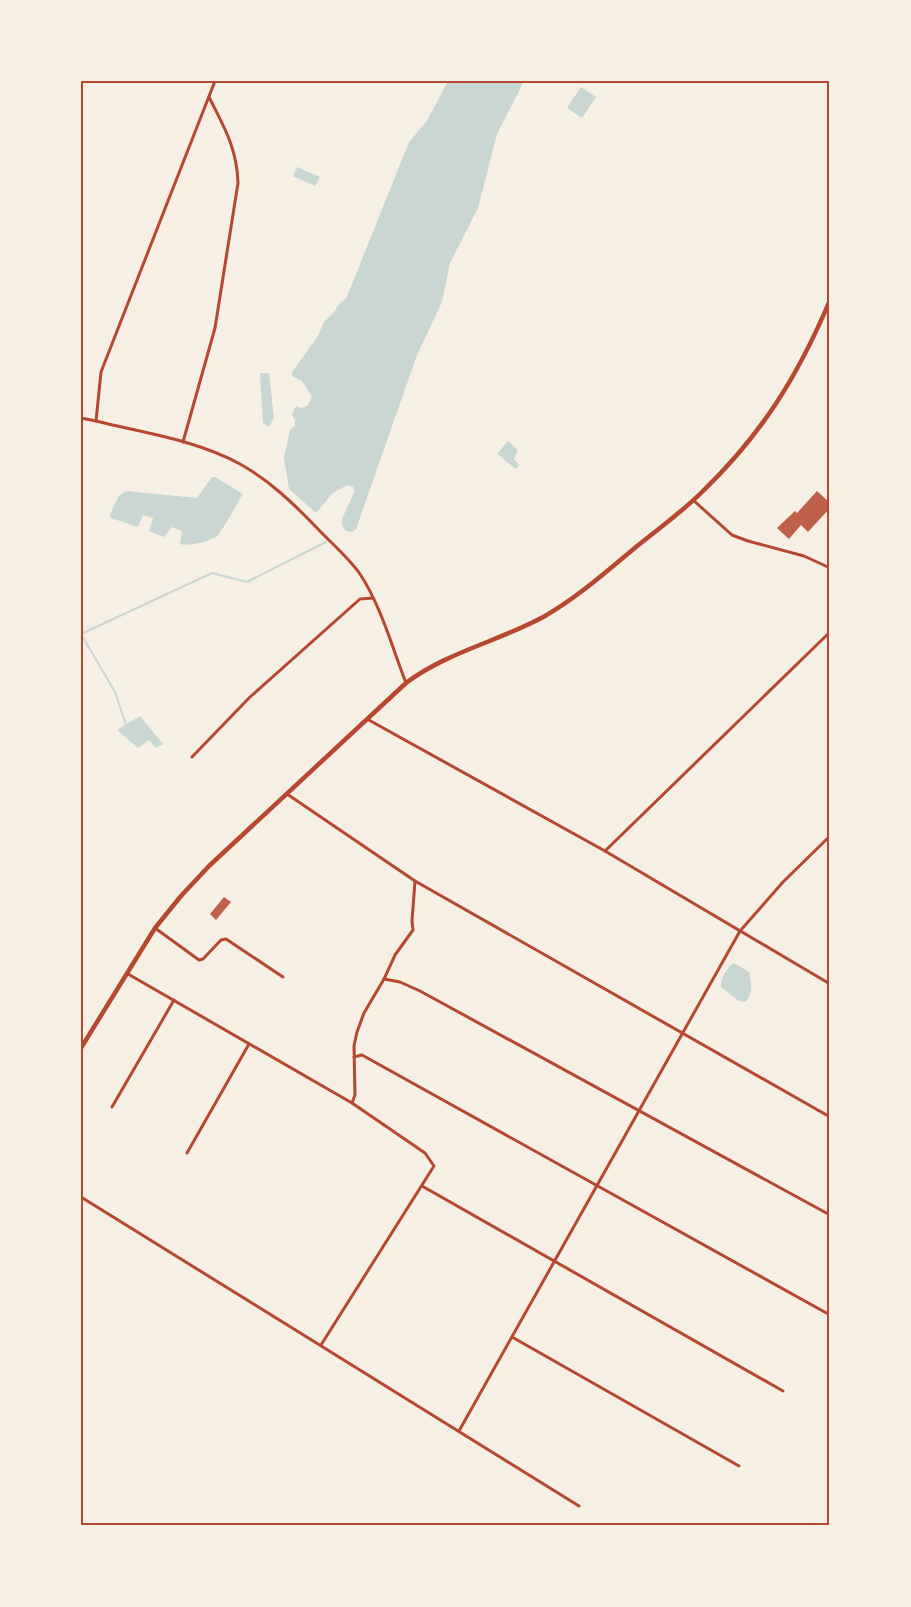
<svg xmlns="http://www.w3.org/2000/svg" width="911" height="1607" viewBox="0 0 911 1607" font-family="Montserrat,sans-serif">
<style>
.water{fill:#c9d6d2}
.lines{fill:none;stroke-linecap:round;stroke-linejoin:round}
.stream{stroke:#c9d6d2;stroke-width:2}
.building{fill:#bf614a}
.minor{stroke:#b5482f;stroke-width:3}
.primary{stroke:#b5482f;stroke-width:4.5}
.neatline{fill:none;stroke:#b5482f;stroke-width:2}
</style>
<rect width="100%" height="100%" fill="#f6efe4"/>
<g class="water">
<path d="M448 81H524L497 134 478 208 450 263 442 302 417 355 356 529 353 532 346 531 342 526V519L355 490 353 487 347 485 333 493 316 513 289 489 284 458 290 430 295 426V420L292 415 296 406 302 408 308 405 312 397 302 381 292 376V372L318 336 324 322 334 312 340 303 346 299 409 142 427 121Z"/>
<path d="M581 87 596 97 582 118 567 108Z"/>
<path d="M297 167 320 177 315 186 293 176Z"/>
<path d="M260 373H269L274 418 269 427 263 423Z"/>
<path d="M508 441 518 450 514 459 519 465 516 469 497 454Z"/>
<path d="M212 477H215L243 494C237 503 224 529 217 536 211 541 188 547 180 544L182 531 172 527 164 537 149 531 153 518 143 515 138 527 111 518 110 514 119 496 126 491 197 498Z"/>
<path d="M140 716 163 744 156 748 149 740 138 748 117 730Z"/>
<path d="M734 963 749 972C751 983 754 994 745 1002L739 1001 721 987C720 979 727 967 734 963Z"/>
</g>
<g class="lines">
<g class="stream">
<path d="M81 634 212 573 247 582 326 542"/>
<path d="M81 634 115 692 126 725"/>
</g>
</g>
<g class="building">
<path d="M817 491 830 503V508L808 532 801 525 789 539 777 528 795 511 797 513Z"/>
<path d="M224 897 231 902 216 920 210 914Z"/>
</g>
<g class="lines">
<g class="minor">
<path d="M215 81 101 372 96 421C144 433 196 440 240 464 269 480 294 504 317 528 331 543 348 557 360 574 381 606 392 647 406 683"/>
<path d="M81 418 96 421"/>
<path d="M183 442 215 328 238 183C237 148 224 127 209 97"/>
<path d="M693 500 732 535 748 541 804 556 830 568"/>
<path d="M367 719 605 851 830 984"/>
<path d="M192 757 250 697 360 599 373 598"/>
<path d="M287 794 415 881 830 1117"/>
<path d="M605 851 830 632"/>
<path d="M155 928 199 960 203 959 221 940 226 939 283 977"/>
<path d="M128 974 352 1103 425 1153 434 1166 321 1345"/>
<path d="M384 979 400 982 420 991 830 1215"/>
<path d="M354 1057 362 1055 830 1315"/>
<path d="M352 1103 355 1095 354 1046 357 1032 364 1013 384 979 395 955 413 930 412 921 415 881"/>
<path d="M112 1107 174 1000"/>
<path d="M187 1153 249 1044"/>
<path d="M422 1186 783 1391"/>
<path d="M81 1197 579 1506"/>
<path d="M512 1337 739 1466"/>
<path d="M459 1431 740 931 783 882 830 836"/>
</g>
<path class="primary" d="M81 1048 155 928 181 896 209 866 406 683C447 652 500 641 545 616 578 597 607 571 636 547 658 529 682 512 702 492 762 434 798 376 830 300"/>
</g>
<rect width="911" height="1607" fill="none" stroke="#f6efe4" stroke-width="165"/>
<rect x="82" y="82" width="746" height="1442" class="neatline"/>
</svg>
